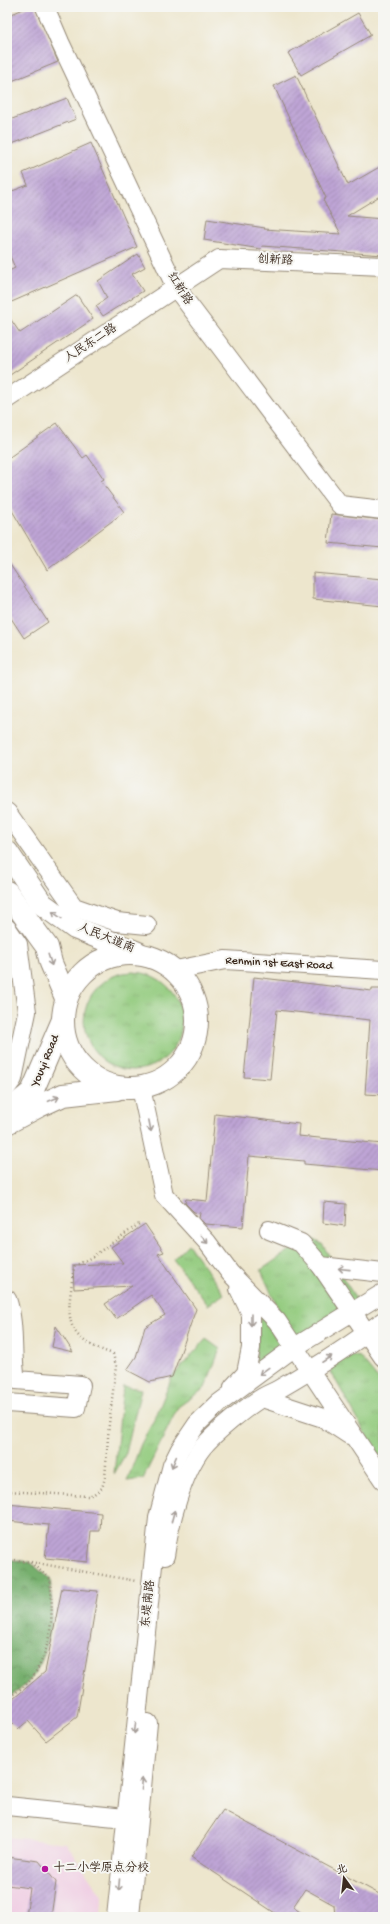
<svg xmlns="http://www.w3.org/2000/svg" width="390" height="1924" viewBox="0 0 390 1924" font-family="'Gochi Hand','LXGW WenKai TC',sans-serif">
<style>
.built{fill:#f0d0e4}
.grass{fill:url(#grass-tufts);stroke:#677a4e}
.forest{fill:url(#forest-crowns);stroke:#586c46}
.building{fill:url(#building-hatch)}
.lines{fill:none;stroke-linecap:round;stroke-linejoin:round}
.minor-casing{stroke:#948876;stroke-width:20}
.major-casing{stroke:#948876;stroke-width:24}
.path{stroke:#948876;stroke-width:2.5;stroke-dasharray:1 3;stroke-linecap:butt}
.minor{stroke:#fff;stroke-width:18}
.major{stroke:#fff;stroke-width:22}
.oneway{stroke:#a79f9a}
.poi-dot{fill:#b5179e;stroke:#f6f6f2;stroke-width:1.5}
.labels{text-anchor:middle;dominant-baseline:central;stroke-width:4;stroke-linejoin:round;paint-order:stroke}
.street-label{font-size:12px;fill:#3b2a1e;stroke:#f6f6f2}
.poi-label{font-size:12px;fill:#3b2a1e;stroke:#f6f6f2;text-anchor:start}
</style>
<defs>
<pattern id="grass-tufts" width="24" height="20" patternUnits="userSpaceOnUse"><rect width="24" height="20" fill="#93cb7e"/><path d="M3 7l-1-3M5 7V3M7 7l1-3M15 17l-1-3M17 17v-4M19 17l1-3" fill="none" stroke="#80ae6c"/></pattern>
<pattern id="forest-crowns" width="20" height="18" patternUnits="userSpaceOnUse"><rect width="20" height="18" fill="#76af6d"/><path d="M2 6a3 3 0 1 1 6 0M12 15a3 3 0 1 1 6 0" fill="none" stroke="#628f59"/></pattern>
<pattern id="building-hatch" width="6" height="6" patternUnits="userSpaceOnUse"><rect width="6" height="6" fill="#bea4d5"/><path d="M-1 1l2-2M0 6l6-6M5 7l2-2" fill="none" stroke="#9c86ac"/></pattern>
</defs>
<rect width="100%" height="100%" fill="#f6f6f2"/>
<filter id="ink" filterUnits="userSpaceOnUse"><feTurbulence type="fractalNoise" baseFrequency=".025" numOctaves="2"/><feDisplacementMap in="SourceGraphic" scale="8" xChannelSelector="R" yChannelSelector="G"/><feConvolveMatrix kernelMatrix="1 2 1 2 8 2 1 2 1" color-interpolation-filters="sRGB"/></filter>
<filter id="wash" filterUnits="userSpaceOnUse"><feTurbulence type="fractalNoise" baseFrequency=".012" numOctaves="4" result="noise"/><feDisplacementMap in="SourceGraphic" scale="16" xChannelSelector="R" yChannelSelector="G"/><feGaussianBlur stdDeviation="0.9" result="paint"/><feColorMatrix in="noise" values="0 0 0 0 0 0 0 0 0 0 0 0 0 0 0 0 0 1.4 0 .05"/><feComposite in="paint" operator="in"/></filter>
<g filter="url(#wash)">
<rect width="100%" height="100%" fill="#ede6cd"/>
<path class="built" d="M7 1837 66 1843 102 1896 101 1917H7Z"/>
<g class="grass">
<circle cx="133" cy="1021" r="49"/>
<path d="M309 1237 322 1244 365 1313 295 1347 261 1270Z"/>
<path d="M188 1244 224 1294 208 1305 173 1259Z"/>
<path d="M261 1312 281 1348 253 1378Z"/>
<path d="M206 1339 220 1349 205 1388 178 1407 143 1479 127 1481 141 1444 156 1416 172 1377Z"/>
<path d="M345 1354 360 1357 383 1385V1461L368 1438 331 1372 330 1364Z"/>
<path d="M123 1386 141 1389 126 1453 114 1474Z"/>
</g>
<path class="forest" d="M7 1559 30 1562 50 1579C54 1614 52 1650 31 1679 25 1687 14 1693 7 1699Z"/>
<g id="blocks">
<g class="building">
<path d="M28 7H35L58 62 7 83V16Z"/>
<path d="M358 13 371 35 301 75 288 53Z"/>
<path d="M296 75 348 185 383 165V194L347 216 383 219V255L262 246 261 249 204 240 207 219 265 228 264 229 341 234 323 200 326 198 274 86Z"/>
<path d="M67 98 76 119 7 146V121Z"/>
<path d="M91 143 137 247 7 304V272L15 268 7 249V193L28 185 23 173Z"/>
<path d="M138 254 145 267 132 274 143 291 103 316 96 306 107 298 98 281Z"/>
<path d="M77 295 93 319 7 377V314L20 333Z"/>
<path d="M57 423 83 458 87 455 104 479 101 481 124 512 47 570 7 502V459Z"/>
<path d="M331 514 383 520V548L328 543Z"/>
<path d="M7 560 48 622 24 638 7 612Z"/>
<path d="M313 573 383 579V606L313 599Z"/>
<path d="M254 977 372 991V989H383V1095L365 1094 370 1020 277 1010 270 1079 244 1077Z"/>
<path d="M215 1114 299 1124 298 1136 383 1144V1171L304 1164V1161L249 1156 243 1227 205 1224 199 1218 200 1213 194 1212 185 1203 186 1199 207 1201Z"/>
<path d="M324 1202 346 1204 345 1226 323 1223Z"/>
<path d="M145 1224 164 1252 158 1254 196 1309 172 1377 150 1382 127 1370 136 1357 145 1327 165 1315 151 1295 116 1319 105 1304 132 1286 74 1289 73 1265 123 1263 111 1247Z"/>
<path d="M56 1326 73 1352 52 1347Z"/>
<path d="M7 1504 101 1513 100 1531H91L88 1562 45 1558 49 1525 7 1521Z"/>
<path d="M62 1588 98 1591 77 1717 46 1741 28 1721 18 1729 7 1718V1704L45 1672Z"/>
<path d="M223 1810 383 1896V1917H335L334 1905 305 1889 293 1907 307 1917H281L191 1857Z"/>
<path d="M7 1857 39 1861 56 1882 51 1917H26L30 1888 7 1885Z"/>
</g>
</g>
</g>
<g filter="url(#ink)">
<use href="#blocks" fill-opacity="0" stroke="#948876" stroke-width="1"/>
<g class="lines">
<defs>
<g id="minor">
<path d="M45 7 60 42 176 288 340 505 383 510"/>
<path d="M7 399 219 259 383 266"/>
<path d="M7 812 74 907 117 922 147 925"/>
<path d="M7 928 18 944 27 1012 13 1079 7 1087"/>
<path d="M176 970 225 960 383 970"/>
<path d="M141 1088 164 1195 207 1242 230 1273 277 1321 383 1480"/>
<path d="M269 1230 301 1243 321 1266 383 1273"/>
<path d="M321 1266 383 1357"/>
<path d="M7 1299C16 1325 11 1354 16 1380L81 1385 76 1408 7 1403"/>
<path d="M233 1387 246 1373 251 1348V1314L239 1289"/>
<path d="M262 1398 323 1418 349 1435"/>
<path d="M165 1556C169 1524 182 1474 202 1448 214 1433 246 1407 263 1397 268 1394 274 1392 279 1389 315 1368 350 1346 383 1321"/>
<path d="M7 1806 125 1818"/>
<path d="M116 1917 158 1518 172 1465 180 1449 197 1424 219 1403 295 1347 383 1293"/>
<path d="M130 1917 148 1723"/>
</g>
<g id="major">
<path d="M7 852 42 904 75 928 138 953"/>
<path d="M7 892 47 947 51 963 66 998"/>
<circle cx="130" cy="1021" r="67"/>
<path d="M10 1110 32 1092 62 1022"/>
<path d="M7 1123 39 1106 63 1095 117 1089"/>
</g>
</defs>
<use href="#minor" class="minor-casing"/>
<use href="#major" class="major-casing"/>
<g class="path">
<path d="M7 1491 88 1496 94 1494 102 1488 105 1478 109 1424 116 1366 113 1354C76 1341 65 1331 71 1290 72 1282 72 1274 75 1266L92 1257 139 1224"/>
<path d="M7 1559 30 1562 50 1579C54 1614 52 1650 31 1679 25 1687 14 1693 7 1699"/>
<path d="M31 1562 136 1581"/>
<path d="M7 1726 9 1732H7"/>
</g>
<use href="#minor" class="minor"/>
<use href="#major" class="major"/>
</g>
<defs><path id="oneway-shaft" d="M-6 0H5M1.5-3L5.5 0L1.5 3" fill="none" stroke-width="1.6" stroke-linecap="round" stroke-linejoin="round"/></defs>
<g class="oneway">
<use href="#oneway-shaft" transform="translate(57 915) rotate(-144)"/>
<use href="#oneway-shaft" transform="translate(50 960) rotate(72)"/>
<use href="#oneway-shaft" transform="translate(54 1099) rotate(-23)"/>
<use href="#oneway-shaft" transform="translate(150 1126) rotate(79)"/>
<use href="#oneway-shaft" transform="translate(204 1239) rotate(49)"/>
<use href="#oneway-shaft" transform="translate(344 1269) rotate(-174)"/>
<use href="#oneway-shaft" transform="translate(251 1320) rotate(90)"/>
<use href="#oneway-shaft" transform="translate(327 1359) rotate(-33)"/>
<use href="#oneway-shaft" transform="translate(264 1371) rotate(144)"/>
<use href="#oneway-shaft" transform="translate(174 1462) rotate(113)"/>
<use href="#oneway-shaft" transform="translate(173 1516) rotate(-75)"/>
<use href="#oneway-shaft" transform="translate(135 1728) rotate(97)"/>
<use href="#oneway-shaft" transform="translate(142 1784) rotate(-85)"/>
<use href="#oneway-shaft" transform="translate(119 1885) rotate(95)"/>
</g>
</g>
<circle class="poi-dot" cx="45" cy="1869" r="4"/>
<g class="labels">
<g class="street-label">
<text transform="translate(275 261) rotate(3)">创新路</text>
<text transform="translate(179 289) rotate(58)">红新路</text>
<text transform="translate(91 344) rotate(-33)">人民东二路</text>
<text transform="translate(106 939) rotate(22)">人民大道南</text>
<text transform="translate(279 964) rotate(3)">Renmin 1st East Road</text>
<text transform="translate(46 1061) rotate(-67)">Youyi Road</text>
<text transform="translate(149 1604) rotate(-84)">东堤南路</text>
</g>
<g class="poi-label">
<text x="53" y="1869">十二小学原点分校</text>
</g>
</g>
<rect width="390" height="1924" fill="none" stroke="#f6f6f2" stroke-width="24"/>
<g transform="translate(344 1878) rotate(345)" stroke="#f6f6f2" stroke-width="3" paint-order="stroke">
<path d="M0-3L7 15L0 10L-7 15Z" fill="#3b2a1e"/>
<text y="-6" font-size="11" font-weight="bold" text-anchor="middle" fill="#3b2a1e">北</text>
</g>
</svg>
